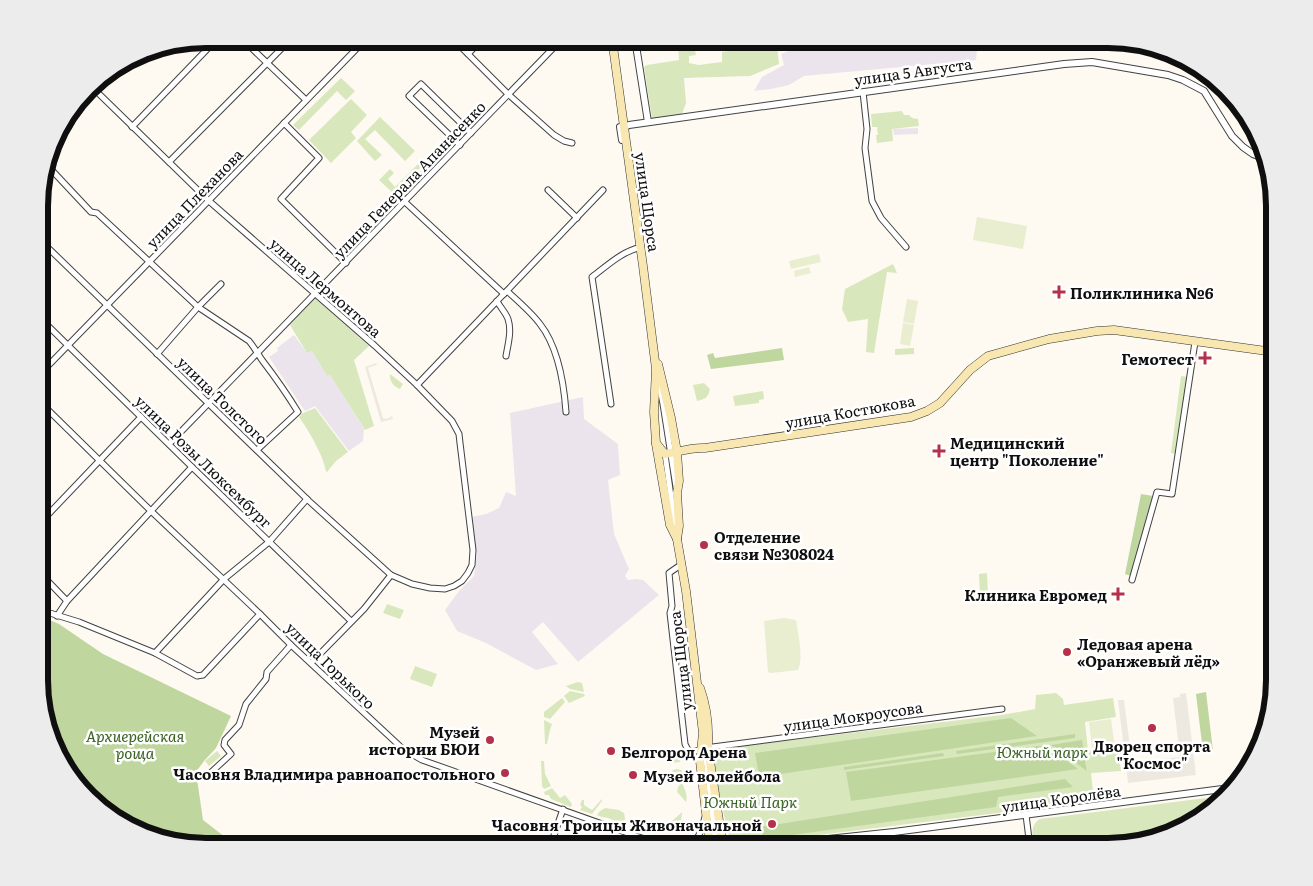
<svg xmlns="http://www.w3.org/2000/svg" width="1313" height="886" viewBox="0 0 1313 886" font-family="Literata,serif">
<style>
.industrial{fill:#ebe4ed}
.green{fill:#d9e7bd}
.forest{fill:#bfd69e}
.pitch{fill:#e8eecf}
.plaza{fill:#eee9e0}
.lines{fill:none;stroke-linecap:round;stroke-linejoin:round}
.minor-casing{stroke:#424242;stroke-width:7}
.tertiary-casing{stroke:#424242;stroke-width:8}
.secondary-casing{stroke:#313131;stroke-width:9}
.minor{stroke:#fff;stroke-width:5}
.tertiary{stroke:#fff;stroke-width:6}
.secondary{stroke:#f9e7b2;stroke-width:8}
.poi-dot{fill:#b5314a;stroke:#fff;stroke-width:2}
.labels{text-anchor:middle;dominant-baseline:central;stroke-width:5;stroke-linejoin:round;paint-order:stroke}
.street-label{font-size:15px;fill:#0f0f0f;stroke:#fff}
.poi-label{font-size:15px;font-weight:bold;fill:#0f0f0f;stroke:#fff;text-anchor:start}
.park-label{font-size:15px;font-style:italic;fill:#396223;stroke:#fff}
.rim{fill:none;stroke:#0f0f0f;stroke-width:6}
</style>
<rect width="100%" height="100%" fill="#fefaf2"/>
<g class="industrial">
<path d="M793 39H858L859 42 896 39H978L976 60 804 76 789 85 771 89 754 91 762 77 784 65 781 54 794 49Z"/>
<path d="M918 128V134L894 135 893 129Z"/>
<path d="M294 335 307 353 312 351 327 376 330 375 364 429 363 441 349 451 315 406 305 411 269 357 278 351 277 348Z"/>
<path d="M583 397 584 419 618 444 620 475 608 480 614 534 629 569 625 576 628 580 636 579 643 580 659 595 578 662 543 622 532 632 558 664 536 670 486 643 457 631 445 610 459 591 474 576 477 554 471 517 486 514 499 508 506 492 516 496 510 413Z"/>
</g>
<g class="green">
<path d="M678 39H693L694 45 688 46 689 51H695L696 55 689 56V63L699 65 722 62V52L777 45 779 64 750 76 684 78 686 103 682 114 652 118 644 67 647 65 679 60Z"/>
<path d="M341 78 355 91 346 100 337 91 299 130 293 125Z"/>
<path d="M351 99 367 115 351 132 356 138 331 163 309 140Z"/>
<path d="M902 111 904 115H909L912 118 918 119 919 126 892 129 893 141 877 143 876 135H878L877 127H872L871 114Z"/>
<path d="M380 117 415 151 405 161 375 130 365 139 382 155 375 161 357 141Z"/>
<path d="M423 159 426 162 394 194 379 180 390 169 394 173 388 179 395 187Z"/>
<path d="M893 264 897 273 887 272 874 353 866 352 868 319 848 322 842 309 845 289Z"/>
<path d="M315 298 369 346 354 360 374 426 365 430 330 375 327 376 312 351 307 353 290 325Z"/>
<path d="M914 348V354L895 355V349Z"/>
<path d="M390 374 403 384 400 389C394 387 389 381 390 374Z"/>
<path d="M1181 376 1188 377 1177 454 1171 453Z"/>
<path d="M704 383 710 389C708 398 705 399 697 401L693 385Z"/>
<path d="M763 391 764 399 759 400V403L735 406 733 396Z"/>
<path d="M315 408 348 452 336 461 327 472 326 471C323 455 309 431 299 417L303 413Z"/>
<path d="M987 573 988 596H980L979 574Z"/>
<path d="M387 604 404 610 400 619 383 613Z"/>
<path d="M415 666 437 674 432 687 410 679Z"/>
<path d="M578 682 582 683 584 692 570 689 566 686Z"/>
<path d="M570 691 584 694 585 696 569 703 564 696Z"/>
<path d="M1056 693 1063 699 1064 705 1113 698 1116 717 1085 722 1088 751 1118 748 1121 771 1091 773 1094 801 738 845 735 844 730 840 721 803 714 782 712 750 715 749 1002 715 1035 709 1036 695Z"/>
<path d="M562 698 565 702 550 719 544 717V712Z"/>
<path d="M544 720 552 724 550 730 547 744H545Z"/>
<path d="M681 749V759L680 762 673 763 671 750Z"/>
<path d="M217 751 221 756 209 766 205 761Z"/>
<path d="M541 761H544L545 774 551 786 544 789 542 786Z"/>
<path d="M677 769 681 770 683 773 682 777 676 784 673 778 670 773 673 770Z"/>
<path d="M681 783H682C685 789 688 796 686 802L677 792 678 787Z"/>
<path d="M552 788 560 798 565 795 572 804 571 807 551 799 549 795H545L544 792Z"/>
<path d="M1222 796 1191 825 1118 847H1034C1033 837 1029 825 1040 819Z"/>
<path d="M602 799V801L592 814 580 810 582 807 580 805 582 800H584V805L592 810Z"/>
<path d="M605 808 619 810 624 813 625 819 623 822C616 823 614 820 608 818 604 817 601 817 597 815L600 811Z"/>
<path d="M682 812C682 827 674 835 659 829L664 823 671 822Z"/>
</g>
<g class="forest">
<path d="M782 348 784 360 711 369 707 355 713 353 715 358Z"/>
<path d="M1141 494 1153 496 1131 576 1125 574Z"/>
<path d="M40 616 59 624 103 654 231 716 216 748 204 761 196 772 203 820 238 847H205L152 838 113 819 61 764 40 702Z"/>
<path d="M1206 692 1213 751 1203 752 1196 694Z"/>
<path d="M1011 718 1037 736 767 776 765 774 759 775 755 753Z"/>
<path d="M1075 734V738L957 754 956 751Z"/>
<path d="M1082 740 1086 767 1087 771 1051 745Z"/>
<path d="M1046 745 1078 769 851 801 846 772Z"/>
<path d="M943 753 944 756 844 770V767Z"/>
<path d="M1065 779 1073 787 998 797 996 807 763 839 761 827Z"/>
</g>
<g class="pitch">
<path d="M977 217 1027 226 1023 249 973 240Z"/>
<path d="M819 254 821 262 791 269 789 261Z"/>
<path d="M809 267 811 273 795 277 794 271Z"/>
<path d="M907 299 918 301 914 324 903 322Z"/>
<path d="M903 323 914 325 910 346 900 344Z"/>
<path d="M784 618 796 620C798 634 804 657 798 670L771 673 768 672 764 621Z"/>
<path d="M1111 719 1115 748 1092 750 1089 722Z"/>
</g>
<g class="plaza">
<path d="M376 363 377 365 370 367 368 368 383 418 386 419 392 416 393 419 381 422 365 367Z"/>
<path d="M1186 693 1196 775 1128 783 1118 700H1124L1132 762 1180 757 1173 698 1180 697V694Z"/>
</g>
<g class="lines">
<defs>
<g id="minor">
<path d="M202 39 210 47"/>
<path d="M242 39 306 100"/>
<path d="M453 39 508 94 554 135 564 141 572 143"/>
<path d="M468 54 482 39"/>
<path d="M95 90 98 81 105 75"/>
<path d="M87 92 92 94 95 90"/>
<path d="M863 92 867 129 865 148 872 201 881 218 906 247"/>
<path d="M284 123 319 158 281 199 346 263"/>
<path d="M132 127 217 39"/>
<path d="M460 145 409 96 421 84 471 133"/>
<path d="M169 162 291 39"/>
<path d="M46 164 91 212 97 213 198 307 249 341C254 347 258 354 262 360 275 377 287 394 298 412L257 450"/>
<path d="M548 190 577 218"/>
<path d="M405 202 504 294"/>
<path d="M40 240 309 501 391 575 412 584 430 588 445 589 454 586 462 581 468 573 472 565 473 550 460 443 459 434 452 421 417 385 374 345 209 201 95 90"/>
<path d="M507 291C518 301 531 312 540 324 558 347 564 384 566 412"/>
<path d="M497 301C500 307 506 313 508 319 512 331 508 344 506 356"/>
<path d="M40 318 192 467 351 621"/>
<path d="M157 354 198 307 221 284"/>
<path d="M40 374 366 39"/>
<path d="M659 384 663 404 676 487"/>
<path d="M417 385 603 190"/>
<path d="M40 402 152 512 260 614 291 645 403 749 422 760 667 847"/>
<path d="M611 404 592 277C608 265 621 252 641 247"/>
<path d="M169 444 562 39"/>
<path d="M665 454 676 532"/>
<path d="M40 523 141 417"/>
<path d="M682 564 669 573 672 606 670 613 685 744 688 750 692 752 705 748 1002 709"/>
<path d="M40 573 67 601"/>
<path d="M1132 580 1157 492 1172 494 1195 342"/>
<path d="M40 610 79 622 155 653 197 676 203 675 260 614"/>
<path d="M57 616 67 601 192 467"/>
<path d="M155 653 224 579 269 542 307 499"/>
<path d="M311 663 364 609 391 575"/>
<path d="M705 751 716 847"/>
<path d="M206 777 231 754 224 745 225 740 239 725 246 704 266 679 267 672 291 645"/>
<path d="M1026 815 1030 847"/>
<path d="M550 847 563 809"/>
<path d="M682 847C699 844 701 831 705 817"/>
</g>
<g id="tertiary">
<path d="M635 39 648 122"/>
<path d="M629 125 1064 64 1092 62 1168 75 1183 80 1204 91 1232 136 1243 147 1253 154 1263 158"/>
<path d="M622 140 620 127 627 126"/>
<path d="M752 847 894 832 1230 788"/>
<path d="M805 847 856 840"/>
</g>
<g id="secondary">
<path d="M612 39 643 266 656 369 654 412 656 443 665 454C679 452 691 447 705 448L911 417 927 411 940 403 970 370 988 356 1049 339 1097 331 1114 330 1274 352"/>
<path d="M658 364 671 418 677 452 679 481 677 493 679 526 677 539 686 591 703 733 700 761 710 847"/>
<path d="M656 444 670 525 677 539"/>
<path d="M700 688C707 707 709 728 708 748L723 847"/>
</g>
</defs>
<use href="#minor" class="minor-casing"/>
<use href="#tertiary" class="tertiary-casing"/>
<use href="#secondary" class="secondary-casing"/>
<use href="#minor" class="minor"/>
<use href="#tertiary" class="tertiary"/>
<use href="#secondary" class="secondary"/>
</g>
<g class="poi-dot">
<path d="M1056.5 284.5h5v5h5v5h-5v5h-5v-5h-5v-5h5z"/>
<path d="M1202.5 350.5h5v5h5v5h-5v5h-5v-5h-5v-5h5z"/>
<path d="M936.5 443.5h5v5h5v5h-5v5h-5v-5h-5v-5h5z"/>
<circle cx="704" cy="545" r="5"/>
<path d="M1115.5 586.5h5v5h5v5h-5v5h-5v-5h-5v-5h5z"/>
<circle cx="1067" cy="652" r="5"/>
<circle cx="1152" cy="728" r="5"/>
<circle cx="490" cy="740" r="5"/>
<circle cx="611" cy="751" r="5"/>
<circle cx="505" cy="773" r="5"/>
<circle cx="633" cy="775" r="5"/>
<circle cx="772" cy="824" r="5"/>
</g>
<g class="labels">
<g class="street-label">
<text transform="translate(913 71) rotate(-8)">улица 5 Августа</text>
<text transform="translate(409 179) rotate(-46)">улица Генерала Апанасенко</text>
<text transform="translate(194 198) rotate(-46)">улица Плеханова</text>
<text transform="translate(648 202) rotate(82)">улица Щорса</text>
<text transform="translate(326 287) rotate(41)">улица Лермонтова</text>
<text transform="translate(223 400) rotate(44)">улица Толстого</text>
<text transform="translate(850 411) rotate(-10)">улица Костюкова</text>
<text transform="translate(204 461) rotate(44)">улица Розы Люксембург</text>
<text transform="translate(680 661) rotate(-97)">улица Щорса</text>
<text transform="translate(331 665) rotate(44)">улица Горького</text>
<text transform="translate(853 716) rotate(-8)">улица Мокроусова</text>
<text transform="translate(1061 798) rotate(-8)">улица Королёва</text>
</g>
<g class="poi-label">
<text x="1070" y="292">Поликлиника №6</text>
<text x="1194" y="358" text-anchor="end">Гемотест</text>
<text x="950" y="442">Медицинский<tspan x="950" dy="17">центр "Поколение"</tspan></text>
<text x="714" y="536">Отделение<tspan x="714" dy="17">связи №308024</tspan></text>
<text x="1107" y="594" text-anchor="end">Клиника Евромед</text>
<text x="1077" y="643">Ледовая арена<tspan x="1077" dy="17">«Оранжевый лёд»</tspan></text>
<text x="480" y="731" text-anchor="end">Музей<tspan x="480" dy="17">истории БЮИ</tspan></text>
<text x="1152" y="745" text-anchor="middle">Дворец спорта<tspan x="1152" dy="17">"Космос"</tspan></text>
<text x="621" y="751">Белгород Арена</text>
<text x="495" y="773" text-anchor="end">Часовня Владимира равноапостольного</text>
<text x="643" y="775">Музей волейбола</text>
<text x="762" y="824" text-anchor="end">Часовня Троицы Живоначальной</text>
</g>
<g class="park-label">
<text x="135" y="735">Архиерейская<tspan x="135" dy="17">роща</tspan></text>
<text x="1042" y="751">Южный парк</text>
<text x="750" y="801">Южный Парк</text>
</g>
</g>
<path d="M0 0H1313V886H0ZM206 48H1108A158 158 0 0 1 1266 206V680A158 158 0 0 1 1108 838H206A158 158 0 0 1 48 680V206A158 158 0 0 1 206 48Z" fill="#ececec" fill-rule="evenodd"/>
<path class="rim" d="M206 48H1108A158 158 0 0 1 1266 206V680A158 158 0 0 1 1108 838H206A158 158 0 0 1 48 680V206A158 158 0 0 1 206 48Z"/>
</svg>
